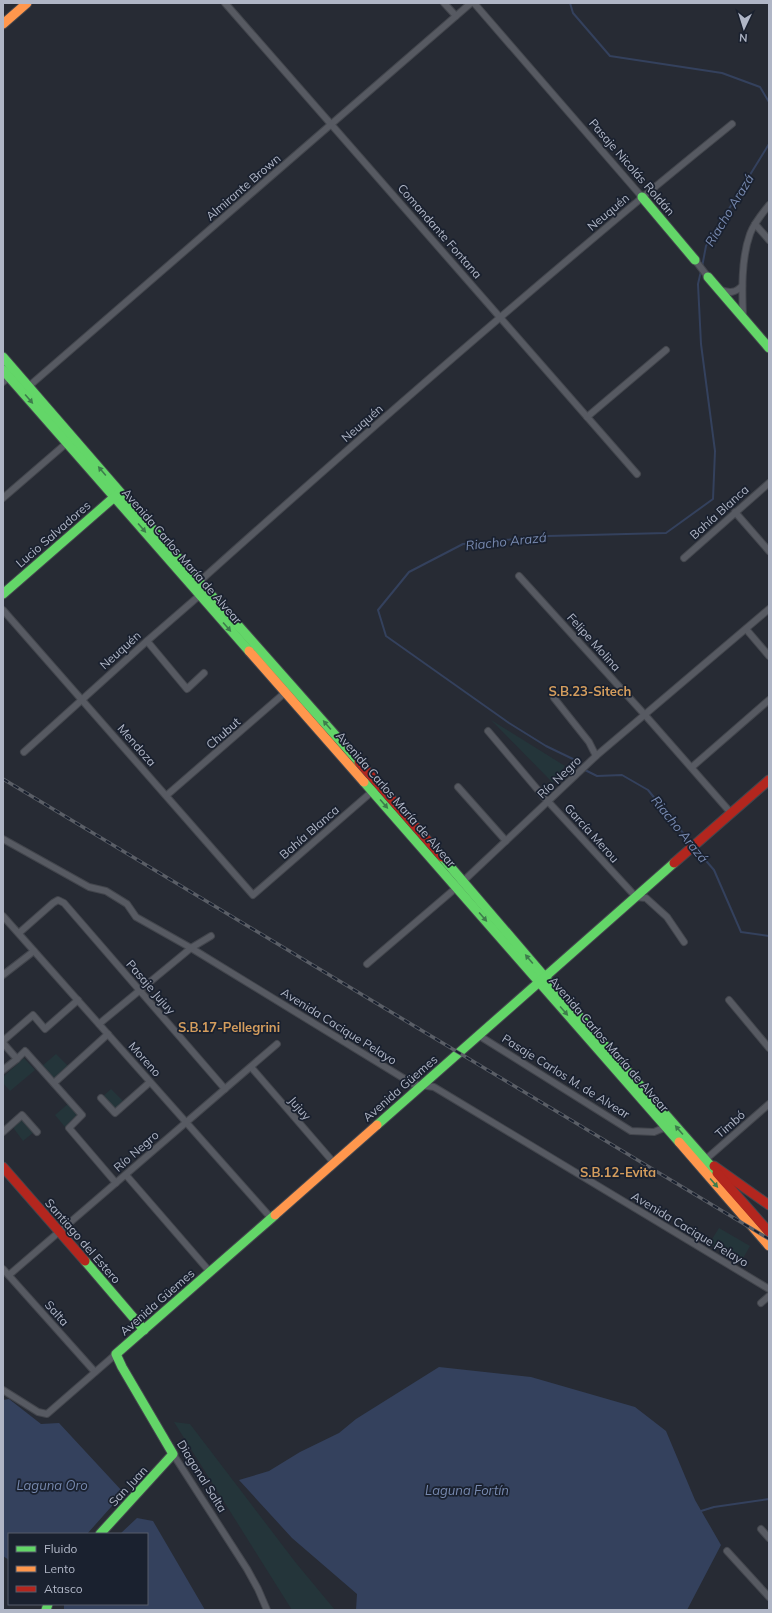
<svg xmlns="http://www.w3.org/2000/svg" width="772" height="1613" viewBox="0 0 772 1613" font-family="Mulish,sans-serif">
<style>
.green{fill:#24353a}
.water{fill:#34415d}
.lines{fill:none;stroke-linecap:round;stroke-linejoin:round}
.stream{stroke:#34415d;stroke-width:2}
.street-casing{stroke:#43464d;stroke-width:8}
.fast-casing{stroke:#43464d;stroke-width:11}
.slow-casing{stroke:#43464d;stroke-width:11}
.jam-casing{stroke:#43464d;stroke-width:11}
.street{stroke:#575a62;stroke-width:6}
.fast{stroke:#63d668;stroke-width:9}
.slow{stroke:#ff974d;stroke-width:9}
.jam{stroke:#b3261e;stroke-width:9}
.rail-casing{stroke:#5a5e66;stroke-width:3.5}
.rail{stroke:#1a212f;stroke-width:2;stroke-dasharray:6;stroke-linecap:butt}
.oneway{fill:#3e7c4c}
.labels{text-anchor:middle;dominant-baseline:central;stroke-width:3.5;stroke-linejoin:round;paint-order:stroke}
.street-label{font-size:12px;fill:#b0b6c6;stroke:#1a212f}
.water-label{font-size:13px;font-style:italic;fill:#7789af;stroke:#1a212f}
.neighbourhood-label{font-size:13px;font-weight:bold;fill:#d49d5d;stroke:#1a212f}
</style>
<rect width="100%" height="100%" fill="#272b34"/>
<g class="green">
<path d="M491 720 565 766 553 783Z"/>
<path d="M56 1054 68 1066 55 1079 42 1066Z"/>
<path d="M24 1058 35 1070 10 1091 3 1083V1077Z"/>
<path d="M111 1089 123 1101 113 1111 101 1098Z"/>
<path d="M69 1103 79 1115 65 1127 55 1115Z"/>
<path d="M22 1118 34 1132 23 1141 12 1126Z"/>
<path d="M719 1228 750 1246 741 1262 709 1244Z"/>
<path d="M174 1422 190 1424 296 1563 335 1610H292Z"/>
</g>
<g class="water">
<path d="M439 1367 531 1377 635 1407 666 1431 695 1500 721 1545 687 1610H356L357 1594 292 1538 239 1480 269 1471 300 1452 339 1433 356 1419Z"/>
<path d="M9 1399 41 1424 59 1423 122 1491 119 1498 87 1534H9V1560L3 1556V1400Z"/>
<path d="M137 1518 153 1521 205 1610H64V1604H147V1534H120Z"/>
</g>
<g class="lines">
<g class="stream">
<path d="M570 3 573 13 610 56 722 73 760 87 769 102"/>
<path d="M702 267 706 246 769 144"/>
<path d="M692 844 648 790 622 775 597 776 581 768 575 760 546 746 509 723 386 636 378 610 409 572 463 544 548 536 666 533 713 499 715 451 701 344 698 284 701 271"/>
<path d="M695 848 714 870 741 932 769 936"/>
<path d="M701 1511 714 1507 769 1499"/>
</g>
<defs>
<g id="street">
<path d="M225 3 637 474"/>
<path d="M444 3 456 16"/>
<path d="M474 3 642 197"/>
<path d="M755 224 769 240"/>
<path d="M695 260 708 277"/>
<path d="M721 290C730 293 735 293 742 286"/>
<path d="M743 317C742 291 741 259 750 234 754 223 762 214 769 205"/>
<path d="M3 382 11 375"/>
<path d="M28 387 471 3"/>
<path d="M587 417 666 350"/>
<path d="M3 498 69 441"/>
<path d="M735 512 769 551"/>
<path d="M684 558 769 483"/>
<path d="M519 576 645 715 731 813"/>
<path d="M200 583V581C374 425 550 271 732 124"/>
<path d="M3 610 253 895 375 789"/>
<path d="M746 629 769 656"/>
<path d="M147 641 187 689 204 673"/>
<path d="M554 698 589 742 596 756"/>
<path d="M488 731 543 796 636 897 646 898 667 917 684 942"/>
<path d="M24 752 147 641 200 595V592"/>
<path d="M692 767 769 700"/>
<path d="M458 787 506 841"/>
<path d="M167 795 288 690"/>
<path d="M3 839 89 887 106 891 127 904 136 917 191 948 413 1084 434 1087 769 1289"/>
<path d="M3 916 271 1218"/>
<path d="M19 933 53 903 58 900 64 903 225 1089"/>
<path d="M367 964 457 887 596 756 769 609"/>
<path d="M3 975 34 951"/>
<path d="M729 1000 769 1048"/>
<path d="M99 1024 191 948 211 936"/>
<path d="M478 1035 631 1131 654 1132 666 1127"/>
<path d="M3 1041 33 1015 45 1029 78 1000"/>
<path d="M3 1043 17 1059 25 1051 82 1115 69 1128 116 1183"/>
<path d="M251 1067 334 1163"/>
<path d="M3 1070 17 1059"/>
<path d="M54 1083 108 1034"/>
<path d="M101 1098 115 1113 150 1082"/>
<path d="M3 1132 22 1115 37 1132"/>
<path d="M705 1160 769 1104"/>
<path d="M126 1175 210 1272"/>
<path d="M3 1269 95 1372"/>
<path d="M9 1275 277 1044"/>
<path d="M761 1303 769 1296"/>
<path d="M3 1390 38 1412 47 1414 116 1354"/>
<path d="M173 1454 247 1569 258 1589 267 1610"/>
<path d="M761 1529 769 1538"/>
<path d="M727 1551 769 1597"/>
</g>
<g id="fast">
<path d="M642 197 695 260"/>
<path d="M708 277 769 348"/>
<path d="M3 357 120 492 359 762"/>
<path d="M3 370 249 651"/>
<path d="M3 594 119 493"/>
<path d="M364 782 679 1142"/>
<path d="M442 857 544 976 717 1173"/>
<path d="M377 1125 674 863"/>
<path d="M85 1261 144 1330"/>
<path d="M100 1534 173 1454 122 1367 116 1354 275 1215"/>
<path d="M46 1610 48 1604"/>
</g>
<g id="slow">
<path d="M3 24 27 3"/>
<path d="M249 651 364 782"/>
<path d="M679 1142 769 1246"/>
<path d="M275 1215 377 1125"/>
</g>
<g id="jam">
<path d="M359 762 442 857"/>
<path d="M674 863 769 780"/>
<path d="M714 1166 769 1205"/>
<path d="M3 1167 85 1261"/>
<path d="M717 1173 769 1232"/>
</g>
</defs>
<use href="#street" class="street-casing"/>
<use href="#fast" class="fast-casing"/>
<use href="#slow" class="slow-casing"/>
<use href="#jam" class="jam-casing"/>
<use href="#street" class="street"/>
<use href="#fast" class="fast"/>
<use href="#slow" class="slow"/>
<use href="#jam" class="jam"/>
<defs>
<path id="rail" d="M3 779 769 1239"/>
</defs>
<use href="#rail" class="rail-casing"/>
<use href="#rail" class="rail"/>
</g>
<defs><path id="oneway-solid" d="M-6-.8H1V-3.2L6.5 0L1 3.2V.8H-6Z"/></defs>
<g class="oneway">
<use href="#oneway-solid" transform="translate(29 399) rotate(49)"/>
<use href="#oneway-solid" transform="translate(102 471) rotate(-130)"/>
<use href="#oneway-solid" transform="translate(142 528) rotate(49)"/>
<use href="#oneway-solid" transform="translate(227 627) rotate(49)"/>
<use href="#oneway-solid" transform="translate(327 725) rotate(-131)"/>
<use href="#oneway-solid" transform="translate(384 804) rotate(49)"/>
<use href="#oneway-solid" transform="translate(483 917) rotate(49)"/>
<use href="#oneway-solid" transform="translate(529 959) rotate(-130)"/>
<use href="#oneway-solid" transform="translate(564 1011) rotate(49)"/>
<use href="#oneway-solid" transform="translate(679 1130) rotate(-131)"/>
<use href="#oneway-solid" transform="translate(714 1183) rotate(49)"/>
</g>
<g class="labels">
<g class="street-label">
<text transform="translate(632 167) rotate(49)">Pasaje Nicolás Roldán</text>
<text transform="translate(243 187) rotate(-41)">Almirante Brown</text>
<text transform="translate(608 212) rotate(-40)">Neuquén</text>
<text transform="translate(440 231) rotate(49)">Comandante Fontana</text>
<text transform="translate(362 423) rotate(-41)">Neuquén</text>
<text transform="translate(719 512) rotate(-42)">Bahía Blanca</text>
<text transform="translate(53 534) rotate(-41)">Lucio Salvadores</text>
<text transform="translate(182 556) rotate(49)">Avenida Carlos María de Alvear</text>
<text transform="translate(594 642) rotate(48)">Felipe Molina</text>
<text transform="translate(120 650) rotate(-42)">Neuquén</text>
<text transform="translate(223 733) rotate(-41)">Chubut</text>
<text transform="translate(137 745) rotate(49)">Mendoza</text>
<text transform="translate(559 777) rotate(-44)">Río Negro</text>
<text transform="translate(396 799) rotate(49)">Avenida Carlos María de Alvear</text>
<text transform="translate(309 832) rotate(-41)">Bahía Blanca</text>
<text transform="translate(592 833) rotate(48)">García Merou</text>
<text transform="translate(151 987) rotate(49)">Pasaje Jujuy</text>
<text transform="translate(339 1026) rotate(32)">Avenida Cacique Pelayo</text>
<text transform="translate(609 1044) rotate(49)">Avenida Carlos María de Alvear</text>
<text transform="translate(145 1059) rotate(48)">Moreno</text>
<text transform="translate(566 1076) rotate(32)">Pasaje Carlos M. de Alvear</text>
<text transform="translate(400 1088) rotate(-41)">Avenida Güemes</text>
<text transform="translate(300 1108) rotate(49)">Jujuy</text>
<text transform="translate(730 1124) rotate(-41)">Timbó</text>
<text transform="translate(136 1151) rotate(-41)">Río Negro</text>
<text transform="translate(690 1229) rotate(31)">Avenida Cacique Pelayo</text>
<text transform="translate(83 1241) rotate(49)">Santiago del Estero</text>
<text transform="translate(157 1302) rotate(-41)">Avenida Güemes</text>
<text transform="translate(57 1313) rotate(48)">Salta</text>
<text transform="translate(202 1476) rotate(58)">Diagonal Salta</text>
<text transform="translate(128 1486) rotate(-47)">San Juan</text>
</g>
<g class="water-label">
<text transform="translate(729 210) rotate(-59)">Riacho Arazá</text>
<text transform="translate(506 541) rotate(-6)">Riacho Arazá</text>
<text transform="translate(680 829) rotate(51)">Riacho Arazá</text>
<text x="52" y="1485">Laguna Oro</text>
<text x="467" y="1490">Laguna Fortín</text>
</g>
<g class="neighbourhood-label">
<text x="590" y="691">S.B.23-Sitech</text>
<text x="229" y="1027">S.B.17-Pellegrini</text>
<text x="618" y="1172">S.B.12-Evita</text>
</g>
</g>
<rect width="772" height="1613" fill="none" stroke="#b0b6c6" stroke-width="8"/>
<rect x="8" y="1533" width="140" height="72" fill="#1a212f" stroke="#565d6b"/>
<rect x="16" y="1546" width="20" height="6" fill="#63d668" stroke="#565d6b"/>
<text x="44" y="1553" font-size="12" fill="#b0b6c6">Fluido</text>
<rect x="16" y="1566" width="20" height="6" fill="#ff974d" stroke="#565d6b"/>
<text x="44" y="1573" font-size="12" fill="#b0b6c6">Lento</text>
<rect x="16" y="1586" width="20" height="6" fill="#b3261e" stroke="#565d6b"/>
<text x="44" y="1593" font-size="12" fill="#b0b6c6">Atasco</text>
<g transform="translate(744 28) rotate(184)" stroke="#1a212f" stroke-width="3" paint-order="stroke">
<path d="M0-3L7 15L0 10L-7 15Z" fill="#b0b6c6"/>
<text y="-6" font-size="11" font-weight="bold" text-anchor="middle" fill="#b0b6c6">N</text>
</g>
</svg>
